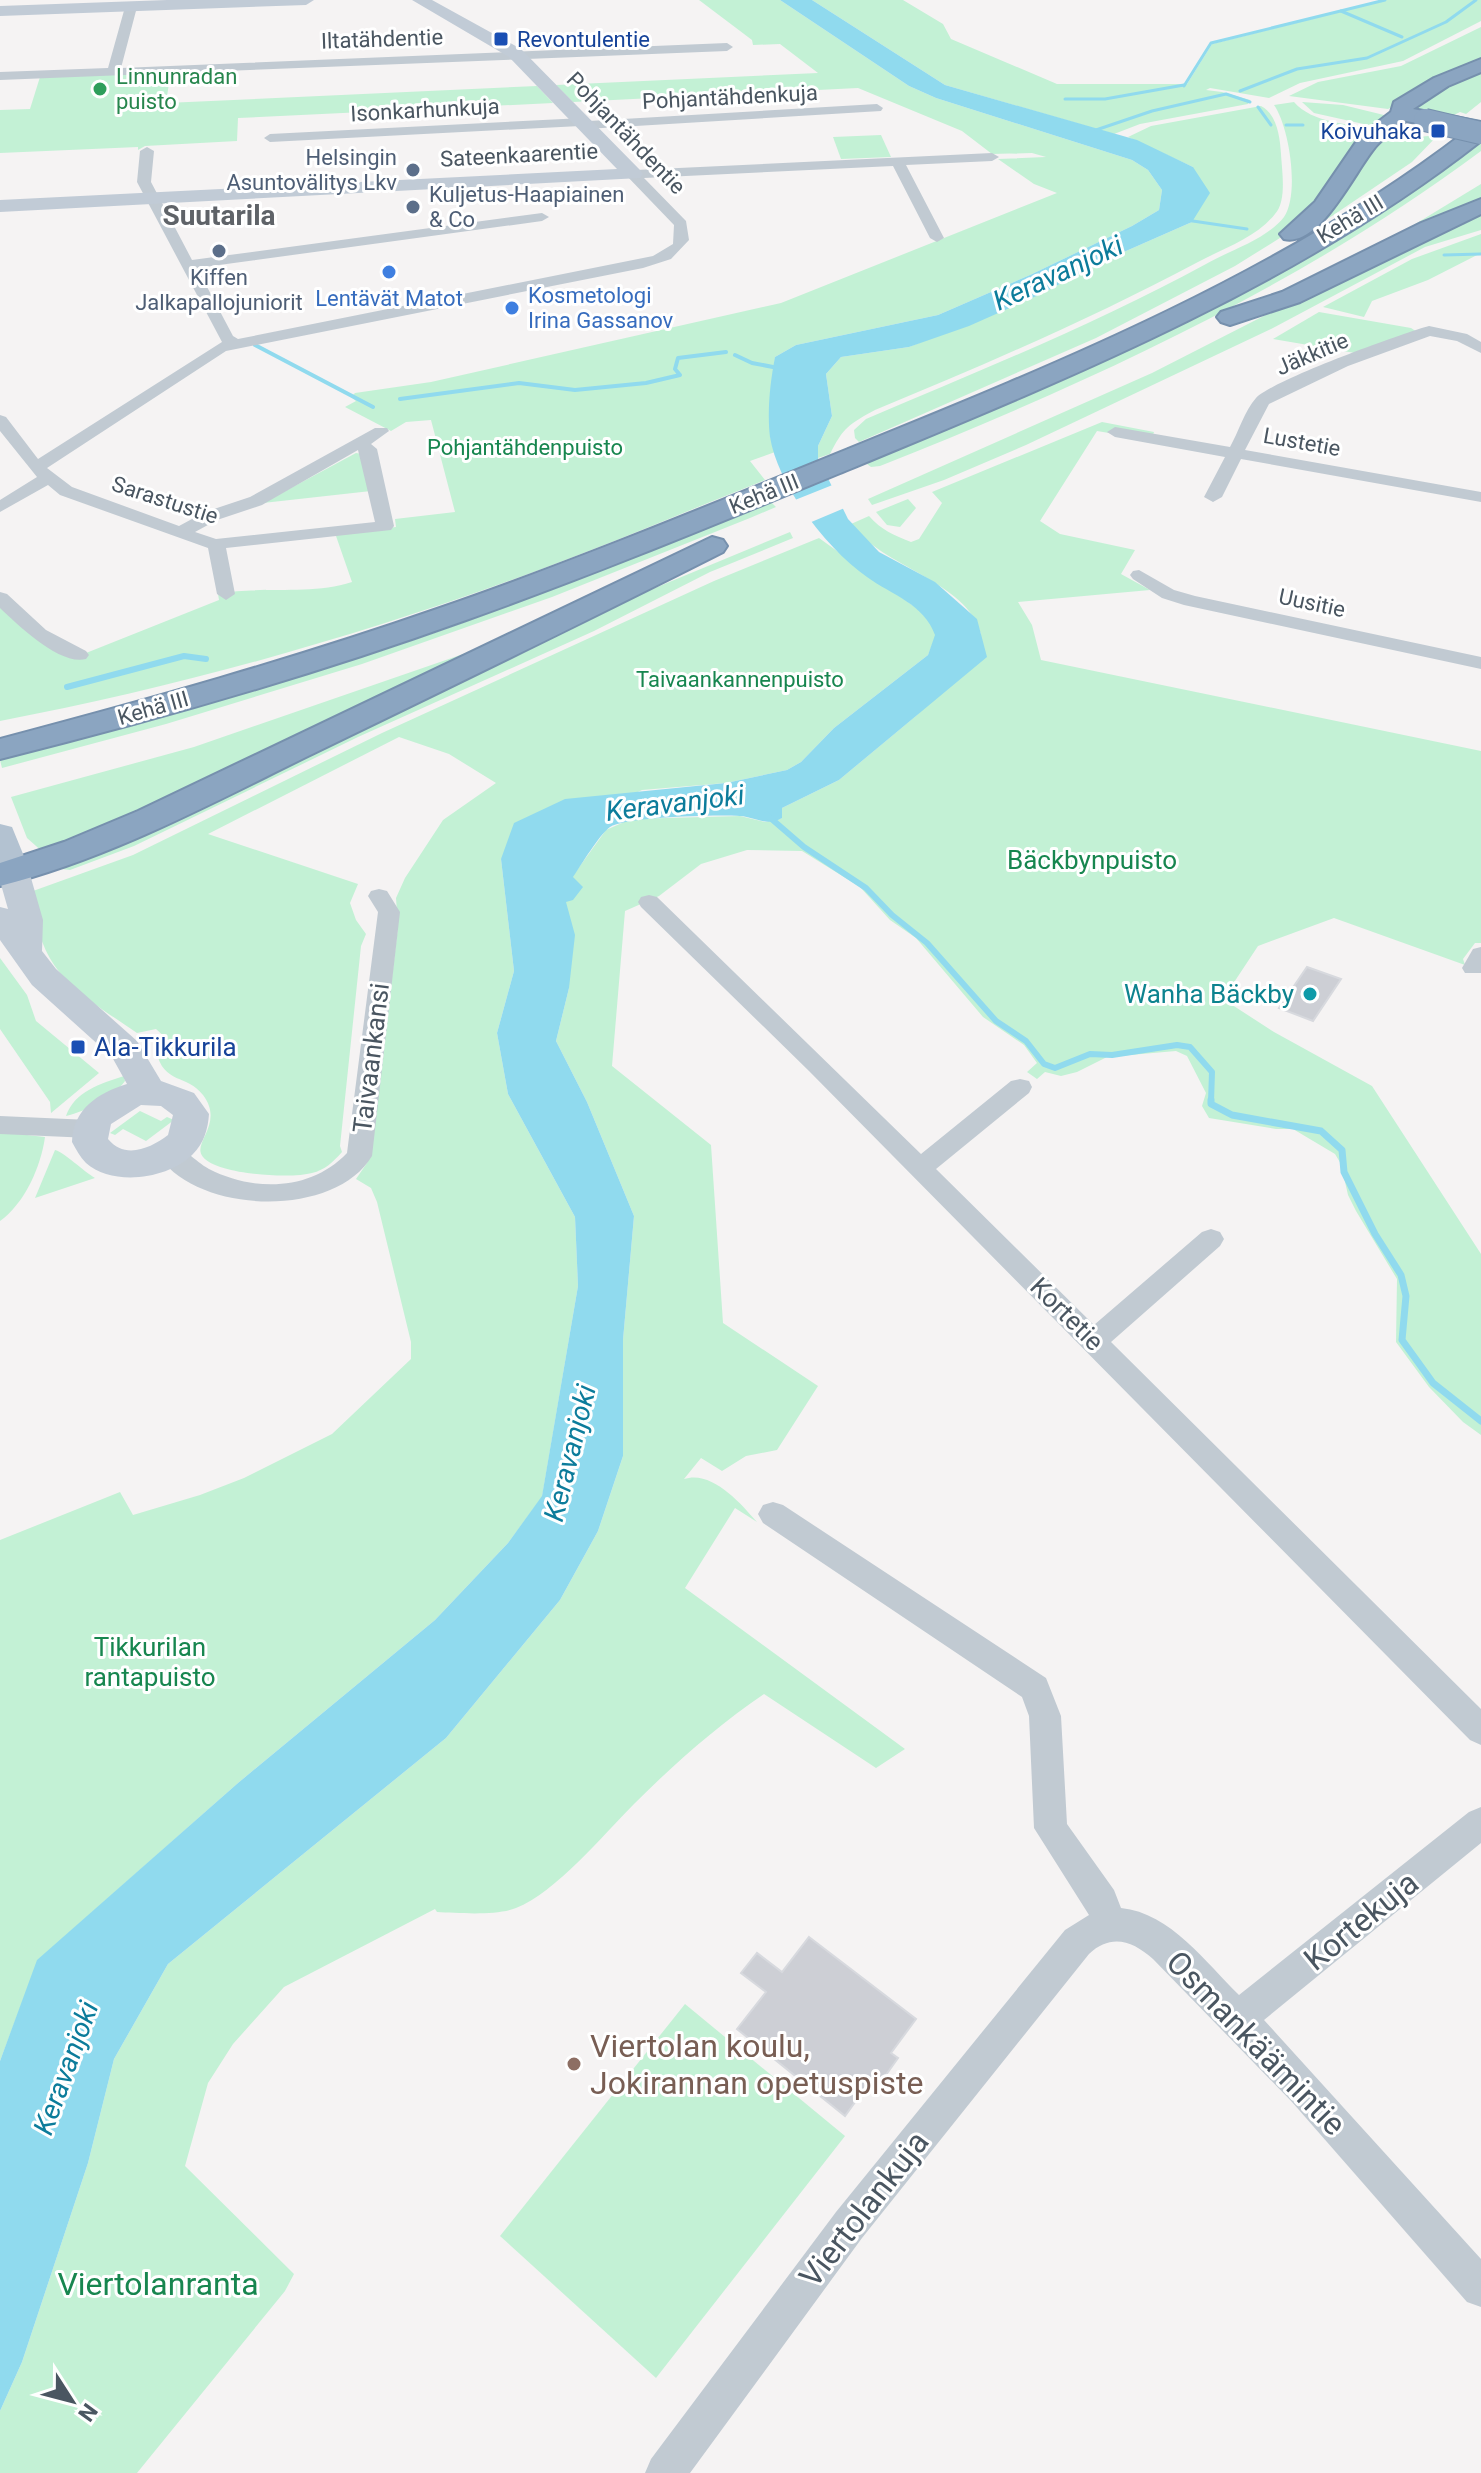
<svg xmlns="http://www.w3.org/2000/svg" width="1481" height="2473" viewBox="0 0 1481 2473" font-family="Roboto,sans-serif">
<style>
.green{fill:#c3f1d5}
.water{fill:#90daee}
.pier{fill:#f5f3f3}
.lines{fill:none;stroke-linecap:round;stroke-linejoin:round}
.stream-far3{stroke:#90daee;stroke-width:3}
.stream-far2{stroke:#90daee;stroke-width:4}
.stream-far1{stroke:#90daee;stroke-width:6}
.stream{stroke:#90daee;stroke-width:7}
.building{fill:#cdcfd5;stroke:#d7d9de;stroke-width:2}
.highway-casing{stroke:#7690ad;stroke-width:4}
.street{fill:#c1cad2;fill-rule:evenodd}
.secondary{fill:#c1cbd6;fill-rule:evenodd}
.primary{fill:#b3c2d1;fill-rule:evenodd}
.highway{fill:#8ba5c1;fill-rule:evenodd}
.highway-bridge-casing{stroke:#7690ad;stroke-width:24;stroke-linecap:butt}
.highway-bridge{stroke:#8ba5c1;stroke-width:22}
.transit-dot{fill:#1a4fb4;stroke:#fff;stroke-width:3}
.leisure-dot{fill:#2e9e5b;stroke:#fff;stroke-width:3}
.service-dot{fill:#5c6f8a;stroke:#fff;stroke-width:3}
.shop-dot{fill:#3f7fe0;stroke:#fff;stroke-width:3}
.culture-dot{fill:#0f9aa8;stroke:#fff;stroke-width:3}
.education-dot{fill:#8d6e63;stroke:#fff;stroke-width:3}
.labels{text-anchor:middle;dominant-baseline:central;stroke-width:6;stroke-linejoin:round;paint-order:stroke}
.far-street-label{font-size:22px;fill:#4a5661;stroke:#fff}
.far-transit-label{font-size:22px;fill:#164399;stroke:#fff;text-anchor:start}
.far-leisure-label{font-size:22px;fill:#27864d;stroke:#fff;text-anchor:start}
.far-service-label{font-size:22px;fill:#4e5e75;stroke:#fff;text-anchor:end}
.far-shop-label{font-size:22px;fill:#366cbe;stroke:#fff;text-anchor:start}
.far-park-label{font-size:22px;fill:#17864f;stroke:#fff}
.park-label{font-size:26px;fill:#17864f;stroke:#fff}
.culture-label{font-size:26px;fill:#0d838f;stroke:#fff;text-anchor:end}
.transit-label{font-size:26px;fill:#164399;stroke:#fff;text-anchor:start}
.street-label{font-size:26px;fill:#4a5661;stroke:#fff}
.far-district-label{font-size:28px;font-weight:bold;fill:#5f6368;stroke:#fff}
.water-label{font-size:28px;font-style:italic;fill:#0c7c9b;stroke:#fff}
.near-street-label{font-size:32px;fill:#4a5661;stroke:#fff}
.near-education-label{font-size:32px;fill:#785e54;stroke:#fff;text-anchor:start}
.near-park-label{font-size:32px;fill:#17864f;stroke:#fff}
</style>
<rect width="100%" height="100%" fill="#f5f3f3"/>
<g class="green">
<path d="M699 0H780L909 86 936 98 1132 160 1148 170 1162 190 1159 210 1132 226 1030 275 938 315 796 345 775 357 770 436 775 452 750 461 765 480C689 510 615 542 539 570 364 635 183 686 0 721V604L76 657 219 600 218 594C262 585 309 596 352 582L336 536 339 534 396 527 395 519 455 512 431 420 406 422 391 431 345 407 356 401 351 397 355 393 431 382 781 303 1057 193 1034 184 998 159 1046 157 1032 153 992 154 962 131 858 88 573 102 556 85 818 73 780 44 753 45 752 40Z"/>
<path d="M812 0H903L943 24 951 39 1057 84H1187L1212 44 1387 0H1481V21L1403 61 1300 83 1269 98 1210 88 1206 90 1222 92 1250 100 1248 104 1140 124 1114 134 945 85Z"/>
<path d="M1481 27V60L1388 109 1289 96 1318 82 1401 66Z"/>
<path d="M1481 69V102L1466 114 1460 112 1446 119 1410 108 1426 94Z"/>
<path d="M171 70 166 103 537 86 553 103 238 118 237 141 145 146 138 150V147L0 153V110L30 109 40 77Z"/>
<path d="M1294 102C1312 123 1349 124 1374 129L1334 184 1283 236 1235 266 1096 338 859 442 855 438 854 430 866 419C981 370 1096 324 1206 264 1230 250 1266 240 1284 217 1300 194 1289 126 1274 105Z"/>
<path d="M1302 102 1343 105 1388 116 1377 127 1314 113Z"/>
<path d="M1261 106C1277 114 1280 137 1281 154 1282 171 1287 201 1275 214 1256 238 1224 248 1198 262 1093 318 984 365 875 410 849 424 843 428 830 454L818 458V446L832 416 826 374 841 357 909 347 1041 294 1101 262 1192 222 1193 167 1128 137 1151 126Z"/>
<path d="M1389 133 1418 137 1438 135 1412 162 1332 216 1320 223 1317 222 1368 152Z"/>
<path d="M881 135 891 157 841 159 833 137Z"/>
<path d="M1481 142V151C1300 286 1089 383 880 466L871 467 867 464 871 461C1082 375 1298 282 1481 142Z"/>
<path d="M1481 184V202L1389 240Z"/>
<path d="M1481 211V230L1425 247 1273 328 1026 445 944 480 872 505 868 499 1152 373 1389 252Z"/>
<path d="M1481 234V253L1428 280 1372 301 1364 317 1323 307 1412 259Z"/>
<path d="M1319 312 1411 328 1417 332 1355 353 1273 339Z"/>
<path d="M1102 422 1154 432 1151 440 1097 431 1040 521 1060 534 1135 550 1121 574 1150 590 1018 602 1032 625 1041 660 1481 751V943H1475L1463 959 1465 965 1334 918 1258 946 1223 999 1274 1032 1372 1086 1481 1254V1435L1463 1422 1429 1387 1396 1342 1397 1279 1356 1211 1348 1195 1341 1164 1335 1154 1293 1129H1276L1209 1118 1202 1106 1206 1093 1187 1056 1176 1051 1107 1057 1077 1072 1061 1076 1045 1072 1037 1079 1027 1072 1037 1063 1024 1045 983 1017 916 938 890 920 860 887 802 851 747 850 701 864 659 896 625 911 612 1066 711 1145 723 1323 818 1386 777 1450 746 1456 722 1471 701 1458 684 1479C711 1470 739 1501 757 1522L735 1508 685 1588 905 1749 876 1768 764 1694C717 1726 674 1764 634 1804 604 1834 555 1893 516 1908 497 1916 458 1913 437 1912L435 1909 284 1987 233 2044 208 2083 185 2166 294 2274 285 2291 137 2473H0V2411L22 2362 88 2163 114 2059 168 1964 446 1738 560 1600 598 1531 623 1456V1340L634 1216 587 1102 556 1041 569 988 565 902 572 877 606 830 631 819 740 816 765 822 782 818V808L839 780 917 715 981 634C967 581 882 567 851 524L869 516C881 530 894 535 911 542L919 539 942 503 932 492Z"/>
<path d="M356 453 362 454 371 491 263 503Z"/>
<path d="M908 499 916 508 900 527 887 525 876 512Z"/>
<path d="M771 502 776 507 750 518 552 597 362 664 166 724 2 768 0 760C141 723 282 685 420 638 539 597 654 549 771 502Z"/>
<path d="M790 532 793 538 710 572 594 631 358 737 134 846 70 870 53 868 585 617Z"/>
<path d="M819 538 919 610 931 624 936 635 928 655 834 728 801 762 787 770 726 783 642 790 501 859 514 971 497 1033 508 1094 575 1217 578 1286 542 1497 508 1543 435 1620 238 1783 38 1960 0 2061V1540L120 1492 133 1515 200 1495 244 1478 332 1434 411 1359V1342L377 1202 371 1188 356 1179 367 1163 372 1144 398 927 396 898 405 878 443 820 496 783 449 754 399 737 208 834 358 884 350 903 356 920 366 934 361 946 340 1146 342 1152C333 1162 325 1170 312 1173 291 1179 218 1175 203 1157 191 1143 225 1124 203 1095 187 1074 164 1085 156 1051L167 1039 156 1029 137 1033C76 991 37 973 33 891L133 855 382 733 714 581Z"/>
<path d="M498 642 429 679 45 854 27 838 11 797 194 747Z"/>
<path d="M0 958 27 995 36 1021 99 1073 51 1113 50 1102 0 1029Z"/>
<path d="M124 1076 125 1081C112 1098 87 1111 66 1116 75 1091 100 1084 124 1076Z"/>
<path d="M140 1111 161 1121 167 1117 174 1120 146 1141 123 1129 115 1135 110 1133Z"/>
<path d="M0 1132 45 1137C41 1166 25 1203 0 1221Z"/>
<path d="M55 1150C64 1152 83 1171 95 1178L35 1198Z"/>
<path d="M685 2004 845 2136 656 2378 500 2236Z"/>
</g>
<path class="water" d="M780 0H812L945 85 1137 140 1193 167 1210 193 1192 222 1101 262 1041 294 969 326 909 347 841 357 826 374 832 416 818 446V458L848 519 879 552 935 582 977 619 987 657 839 780 782 808V818C766 827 756 817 740 816 719 814 624 817 610 827 599 835 582 864 573 877L583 887 573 900 566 902 575 935 569 988 556 1041 587 1102 634 1216 623 1340V1456L598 1531 560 1600 446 1738 168 1964 114 2059 88 2163 22 2362 0 2411V2061L37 1960 238 1783 435 1620 508 1543 542 1496 578 1286 575 1217 508 1094 497 1033 514 971 501 859 514 823 565 799 726 783 787 770 801 762 834 728 928 655 935 635C924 604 892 595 867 577 827 549 778 486 770 437 767 412 770 383 775 357L796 345 938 315 1030 275 1132 226 1159 210 1162 190 1148 170 1132 160 936 98 909 86Z"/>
<path class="pier" d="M835 484 847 507 809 523 795 500Z"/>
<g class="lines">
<g class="stream-far3">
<path d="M1341 11 1402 37"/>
<path d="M1184 86 1211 43 1385 0"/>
<path d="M1240 91 1297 69 1367 58 1446 22 1476 0"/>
<path d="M1065 99H1105L1184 85"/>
<path d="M1258 107 1271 125"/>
<path d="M1286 125H1303"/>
<path d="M1096 130 1152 111 1226 94 1250 102"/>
<path d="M1186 220 1247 229"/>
<path d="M1444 255 1481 254"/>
</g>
<g class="stream-far2">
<path d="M255 345 373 407"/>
<path d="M735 355 752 363 773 367"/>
<path d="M400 399 519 383 575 390 646 383 680 375 675 369 678 358 726 352"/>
</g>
<g class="stream-far1">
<path d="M67 687 184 656 206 659"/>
<path d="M767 815 804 847 866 888 892 915 927 943 996 1021 1026 1041 1044 1064 1055 1068 1090 1054 1112 1055 1177 1045 1190 1047 1212 1072 1211 1102"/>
</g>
<path class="stream" d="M1211 1100V1104L1232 1115 1321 1131 1342 1150 1344 1172 1375 1234 1401 1275 1406 1296 1402 1340 1433 1383 1481 1421"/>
</g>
<g class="building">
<path d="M1307 967 1341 979 1313 1021 1279 1008Z"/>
<path d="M809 1937 916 2019 891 2053 898 2058 878 2086 871 2080 845 2116 737 2029 766 1992 741 1973 757 1953 782 1972Z"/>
</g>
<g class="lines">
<defs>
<g id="highway">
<path d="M1481 59V72L1448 86 1413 109 1481 122V141C1295 287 1067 379 850 469 723 521 596 574 466 620 313 675 157 720 0 759V739C147 700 294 659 437 609 576 561 712 504 848 449 1060 363 1282 273 1465 132L1406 121C1397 129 1385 136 1377 145 1356 168 1321 248 1284 239L1280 234 1315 202 1361 135 1391 112 1394 102 1434 78Z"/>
<path d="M1481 199V214L1300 302 1230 325 1221 322 1217 317 1221 312 1282 292 1421 223Z"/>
<path d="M712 537 723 540 727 546 723 552C585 622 446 689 308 756 208 805 108 859 0 886V863L64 842 138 811Z"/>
</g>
</defs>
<use href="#highway" class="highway-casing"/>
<g class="street">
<path d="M131 4 137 7 121 68 727 43 733 47 727 51 0 80V72L108 68 125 7Z"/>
<path d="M877 104 883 108 881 111 586 129 580 126 270 142 264 138 270 134 583 118 589 121Z"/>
<path d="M147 147 154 151 151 182 192 260 542 213 549 217 542 221 197 268 233 336 238 339 653 256 673 244 674 225 624 173 622 170 629 166 636 170 992 153 999 157 992 161 906 165 944 238 937 242 930 238 893 166 644 178 686 221 689 240 671 259 643 268 226 351 47 468 72 487 179 526 205 512 250 497 375 428H387L389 431 371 444 377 449 394 526 391 530 226 548 235 594 226 600 217 594 208 548 60 495 48 485 0 512V500L37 477 0 431V415L6 417 38 459 222 342 137 182 140 151ZM358 450 375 522 216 539 195 532 217 520 262 505Z"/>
<path d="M1429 326 1467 334 1481 342V353L1457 341 1430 336 1348 366 1269 404 1245 450 1481 492V502L1241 459 1222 497 1213 502 1204 497 1225 457 1115 437 1107 432 1115 427 1230 447C1238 433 1245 410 1256 398 1273 380 1400 334 1429 326Z"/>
<path d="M1139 570 1174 590 1195 596 1481 657V669L1184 605 1162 598 1133 579 1130 575 1133 571Z"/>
<path d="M0 592 7 594 46 630 86 651 89 655 86 659C60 666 18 625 0 608Z"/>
<path d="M379 889 387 891 400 912 372 1156C334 1220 193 1214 157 1153L161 1147C181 1141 192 1160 209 1169 254 1192 311 1191 347 1153L378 912 368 896 371 891Z"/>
<path d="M649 895 657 897 921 1154 1011 1081 1020 1079 1029 1081 1032 1087 1029 1093 936 1169 1094 1325 1202 1232 1211 1229 1220 1232 1224 1239 1220 1246 1111 1342 1481 1709V1745L1470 1740 809 1071 641 907 638 902 641 897Z"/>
<path d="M1481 947V973H1465L1462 968 1473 949Z"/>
<path d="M0 1116 90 1120 99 1123 102 1129 99 1135 90 1138 0 1134Z"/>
<path d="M773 1502 783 1505 1046 1678 1061 1716 1067 1824 1114 1890 1121 1908C1171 1913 1206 1963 1239 1995L1469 1812 1481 1807V1843L1264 2020 1481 2259V2307L1467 2302 1292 2102 1153 1959C1133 1941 1111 1933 1089 1954L862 2238 690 2473H645L651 2459 836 2212 1065 1930 1089 1915 1034 1828 1029 1716 1022 1697 763 1523 758 1514 763 1505Z"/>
</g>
<g class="secondary">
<path d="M167 0H314L306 5 0 16V6Z"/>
<path d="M412 0H432L521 49 640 170 643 174 640 178 0 212V200L617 169 509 57Z"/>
<path d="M13 861 24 864 29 871 43 920 42 951 56 969 137 1041 161 1081 194 1093 209 1114C208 1129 204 1143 193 1154 169 1179 113 1187 86 1163 80 1157 76 1149 72 1142 73 1109 98 1093 127 1084L112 1057 32 985 0 940V907L8 909 0 881V867ZM141 1105 161 1106 173 1115 168 1135C151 1148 125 1160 108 1139L111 1124Z"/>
</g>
<path class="primary" d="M0 824 12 827 30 871 25 879 13 882 0 878Z"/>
<use href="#highway" class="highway"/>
<defs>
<path id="highway-bridge" d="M1425 120 1481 133"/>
</defs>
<use href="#highway-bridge" class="highway-bridge-casing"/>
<use href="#highway-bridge" class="highway-bridge"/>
</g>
<g class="transit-dot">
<rect x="493" y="31" width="16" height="16" rx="4"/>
<rect x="1430" y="123" width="16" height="16" rx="4"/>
<rect x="70" y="1039" width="16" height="16" rx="4"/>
</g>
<circle class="leisure-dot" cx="100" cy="89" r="8"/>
<g class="service-dot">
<circle cx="413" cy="170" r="8"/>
<circle cx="413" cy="207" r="8"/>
<circle cx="219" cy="251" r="8"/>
</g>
<g class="shop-dot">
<circle cx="389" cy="272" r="8"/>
<circle cx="512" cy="308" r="8"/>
</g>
<circle class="culture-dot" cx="1310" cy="994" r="8"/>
<circle class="education-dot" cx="574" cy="2064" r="8"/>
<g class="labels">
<g class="far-street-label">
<text transform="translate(382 39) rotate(-2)">Iltatähdentie</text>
<text transform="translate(730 97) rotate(-3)">Pohjantähdenkuja</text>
<text transform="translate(425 110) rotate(-3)">Isonkarhunkuja</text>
<text transform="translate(626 133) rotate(46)">Pohjantähdentie</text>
<text transform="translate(519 155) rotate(-3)">Sateenkaarentie</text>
<text transform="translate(1350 219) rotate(-31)">Kehä III</text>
<text transform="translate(1312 354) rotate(-23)">Jäkkitie</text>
<text transform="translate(1302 442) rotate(10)">Lustetie</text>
<text transform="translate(764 494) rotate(-22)">Kehä III</text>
<text transform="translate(165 500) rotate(18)">Sarastustie</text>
<text transform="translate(1312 603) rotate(12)">Uusitie</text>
<text transform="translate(153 708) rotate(-16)">Kehä III</text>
</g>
<g class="far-transit-label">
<text x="517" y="39">Revontulentie</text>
<text x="1422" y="131" text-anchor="end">Koivuhaka</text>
</g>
<g class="far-leisure-label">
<text x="116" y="76">Linnunradan<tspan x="116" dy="25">puisto</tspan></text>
</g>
<g class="far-service-label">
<text x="397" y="157">Helsingin<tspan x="397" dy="25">Asuntovälitys Lkv</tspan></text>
<text x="429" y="194" text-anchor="start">Kuljetus-Haapiainen<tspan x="429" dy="25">&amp; Co</tspan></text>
<text x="219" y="277" text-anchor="middle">Kiffen<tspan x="219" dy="25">Jalkapallojuniorit</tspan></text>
</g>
<g class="far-shop-label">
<text x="528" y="295">Kosmetologi<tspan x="528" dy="25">Irina Gassanov</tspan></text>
<text x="389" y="298" text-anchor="middle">Lentävät Matot</text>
</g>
<g class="far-park-label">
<text x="525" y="447">Pohjantähdenpuisto</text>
<text x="740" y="679">Taivaankannenpuisto</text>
</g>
<g class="park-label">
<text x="1092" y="860">Bäckbynpuisto</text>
<text x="150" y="1647">Tikkurilan<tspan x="150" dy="30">rantapuisto</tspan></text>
</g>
<g class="culture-label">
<text x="1294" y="994">Wanha Bäckby</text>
</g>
<g class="transit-label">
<text x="94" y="1047">Ala-Tikkurila</text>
</g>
<g class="street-label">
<text transform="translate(371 1058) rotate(-83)">Taivaankansi</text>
<text transform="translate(1067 1314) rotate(45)">Kortetie</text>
</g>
<g class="far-district-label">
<text x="219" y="215">Suutarila</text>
</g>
<g class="water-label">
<text transform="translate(1058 273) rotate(-25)">Keravanjoki</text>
<text transform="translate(675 803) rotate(-7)">Keravanjoki</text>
<text transform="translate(570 1453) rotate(-76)">Keravanjoki</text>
<text transform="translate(66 2068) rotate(-70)">Keravanjoki</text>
</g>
<g class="near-street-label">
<text transform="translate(1361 1921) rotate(-39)">Kortekuja</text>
<text transform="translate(1256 2043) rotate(46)">Osmankäämintie</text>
<text transform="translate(864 2209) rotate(-52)">Viertolankuja</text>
</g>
<g class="near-education-label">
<text x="590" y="2046">Viertolan koulu,<tspan x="590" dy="37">Jokirannan opetuspiste</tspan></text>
</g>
<g class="near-park-label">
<text x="158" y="2284">Viertolanranta</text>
</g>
</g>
<g transform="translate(72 2401) rotate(126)" stroke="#ffffff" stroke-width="6" paint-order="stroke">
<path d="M0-6L14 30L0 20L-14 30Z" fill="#4a5661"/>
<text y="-12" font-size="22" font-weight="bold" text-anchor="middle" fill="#4a5661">N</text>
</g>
</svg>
